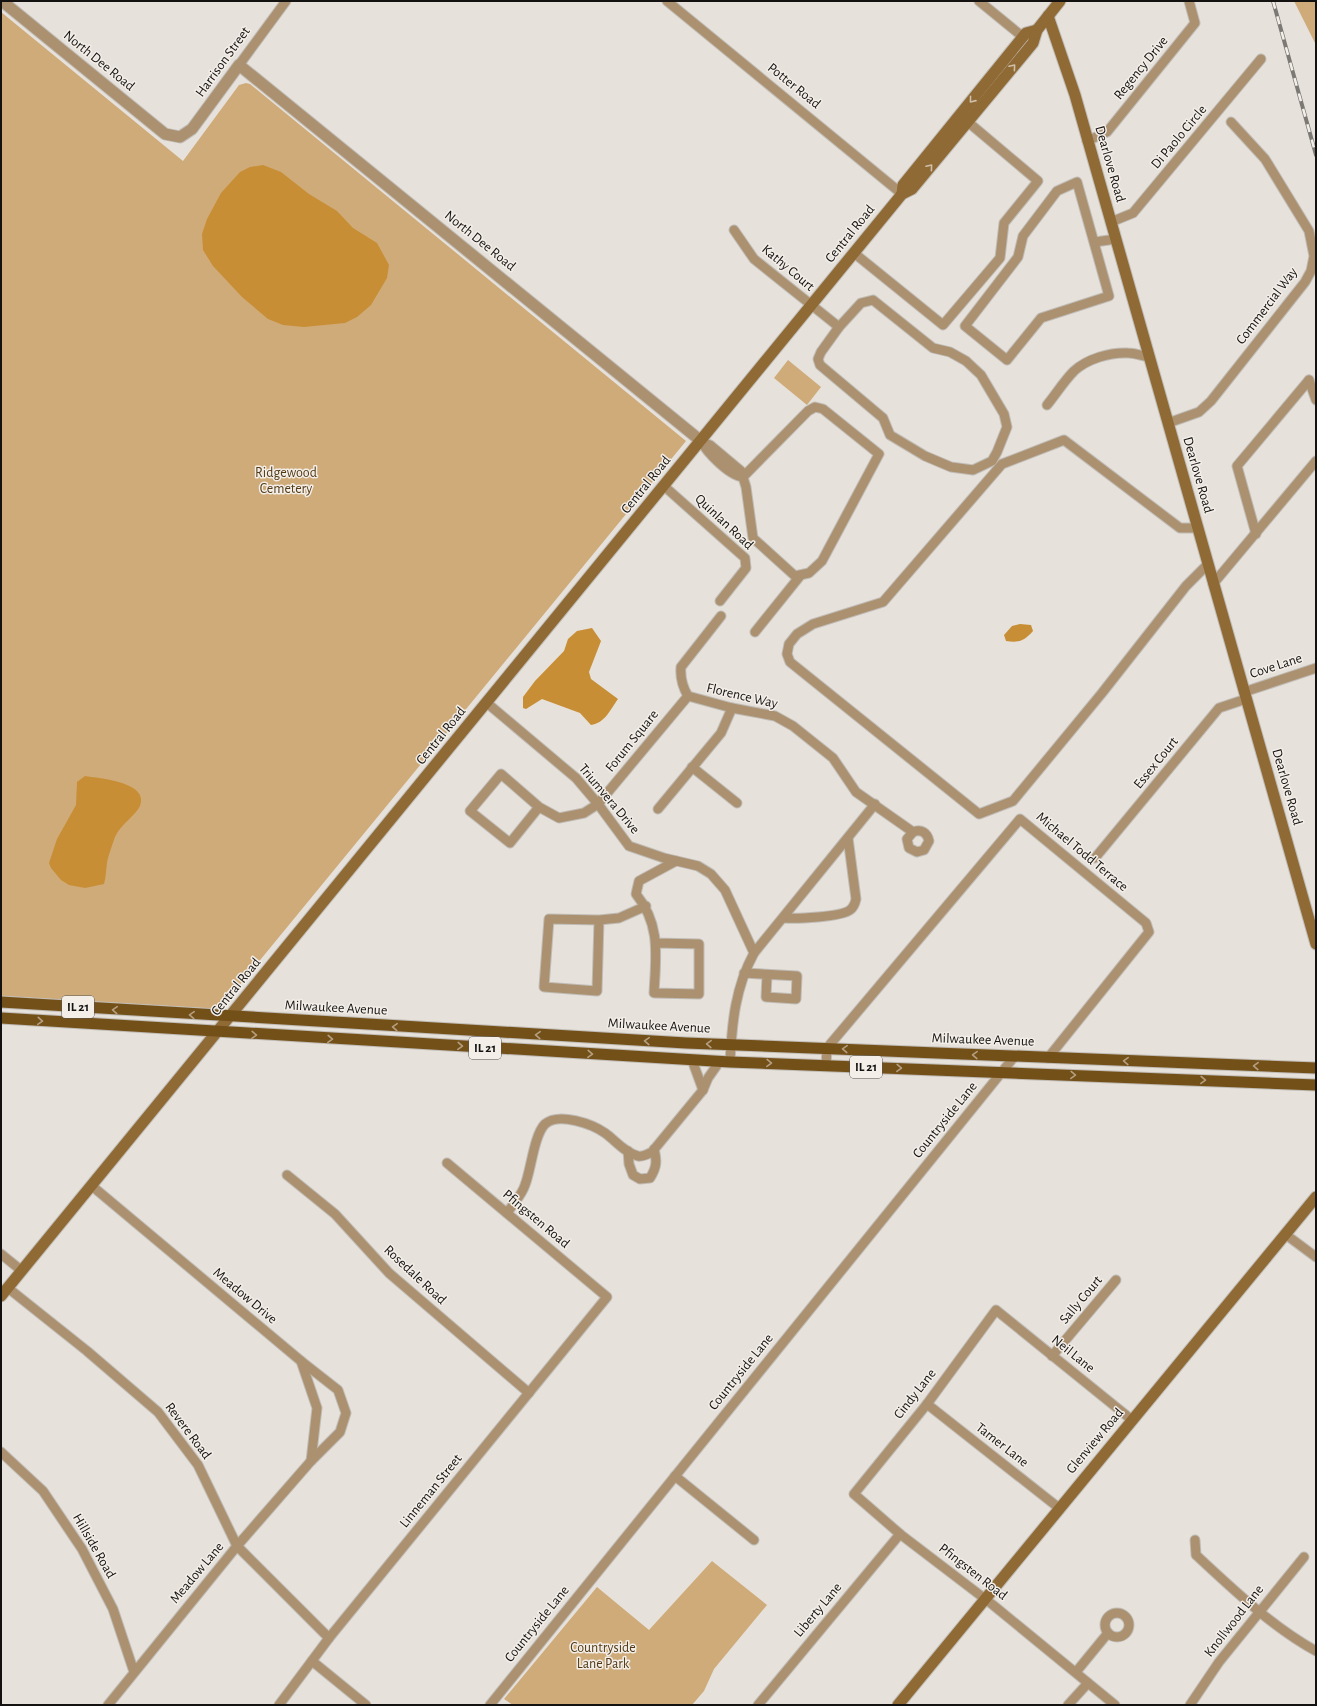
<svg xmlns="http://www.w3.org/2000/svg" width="1317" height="1706" viewBox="0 0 1317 1706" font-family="'Alegreya Sans',sans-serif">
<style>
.green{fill:#cfab7a}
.water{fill:#c88e35}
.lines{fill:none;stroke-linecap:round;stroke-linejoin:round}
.minor-casing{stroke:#c0bcb6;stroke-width:11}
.tertiary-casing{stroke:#c0bcb6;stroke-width:13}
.secondary-casing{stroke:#c0bcb6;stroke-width:13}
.primary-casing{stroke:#c0bcb6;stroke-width:13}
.minor{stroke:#ab9170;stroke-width:9}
.tertiary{stroke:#ab9170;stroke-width:11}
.secondary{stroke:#8f6a35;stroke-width:11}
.primary{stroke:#745019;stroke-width:11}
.rail-casing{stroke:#7c7975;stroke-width:4}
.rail{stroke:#f3eee8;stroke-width:2.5;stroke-dasharray:8;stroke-linecap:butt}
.oneway{stroke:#d0c0a9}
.oneway2{stroke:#b49f80}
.labels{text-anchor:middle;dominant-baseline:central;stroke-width:3;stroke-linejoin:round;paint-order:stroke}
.shield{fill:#f3eee8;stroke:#575451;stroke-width:1}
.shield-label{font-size:13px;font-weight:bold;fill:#141210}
.street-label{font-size:14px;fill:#141210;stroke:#f3eee8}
.park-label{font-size:14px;fill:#523a16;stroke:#f3eee8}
</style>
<rect width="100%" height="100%" fill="#e6e1db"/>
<g class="green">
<path d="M1294 1H1316V45Z"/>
<path d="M1 12 183 161 239 85 246 83 250 84 686 441 220 1009 1 996Z"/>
<path d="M788 360 821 387 807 405 774 378Z"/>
<path d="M712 1561 767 1605 714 1669 704 1691 692 1705H513L504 1699 597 1587 649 1630Z"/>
</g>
<g class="water">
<path d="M263 165 281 172 309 194 337 211 353 228 377 243 389 265 387 278 371 305 357 317 345 323 304 327 283 325 268 319 242 297 213 266 203 250 202 234 207 219 221 193 240 172 250 167Z"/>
<path d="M1020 624 1031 625 1033 631C1024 641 1019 643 1006 641L1004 635 1012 626Z"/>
<path d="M592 628 601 641 589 672 591 679 618 699C610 710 605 723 591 725L580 713 542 699 526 709 523 708V697L535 681 564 651 568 639 577 631Z"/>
<path d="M85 776C98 778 150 782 140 806 135 816 121 824 115 837 113 843 108 856 107 863 106 870 106 877 104 884L85 888 69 885 61 880 51 868 49 863 57 839 76 805 77 782Z"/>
</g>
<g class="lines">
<defs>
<g id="minor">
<path d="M667 1 902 194"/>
<path d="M979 1 1023 37"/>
<path d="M239 65 286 1"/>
<path d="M1087 141 1107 132 1195 23 1189 1"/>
<path d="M1077 182 1109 296 1041 318 1007 360 965 326 1018 257 1023 236 1057 191Z"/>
<path d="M1111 222 1133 213 1261 59"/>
<path d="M734 230 754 259 839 327"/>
<path d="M1095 242 1116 239"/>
<path d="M854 253 943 325 1000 258 1004 223 1038 181 968 122"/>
<path d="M873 300 933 348 950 352 966 361 981 375 1004 414 1007 427 997 452 992 461 973 470 951 467 925 456 890 435 883 418 820 365 818 359 821 352 839 327 861 303Z"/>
<path d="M1309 380 1316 400"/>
<path d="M1047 405C1056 394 1064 381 1074 371 1087 359 1110 352 1128 353 1135 353 1142 356 1149 357"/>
<path d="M1168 423 1199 412 1211 401 1305 282 1311 271 1314 256 1309 231 1265 159 1231 122"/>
<path d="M701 441 710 445 741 471 746 487 753 538 795 576 809 573 822 561 879 454 823 409 815 407 808 411 743 477C730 476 707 453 701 441"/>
<path d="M664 486 745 558 746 568 720 601"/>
<path d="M1198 528H1180L1064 440 1002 464 883 602 813 624 797 634 789 644 787 654 790 662 979 814 1013 801 1102 693 1186 586 1208 564"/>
<path d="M1256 534 1237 466 1309 380"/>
<path d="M1213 584 1316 461"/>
<path d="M721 616 681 667C680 678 682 686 688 696L732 708 775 716 793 726 833 758 856 792 913 832C921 829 927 832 929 841L924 850 917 852 909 848 907 839 913 832"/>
<path d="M755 632 800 576"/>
<path d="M1244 692 1316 668"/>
<path d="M487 703 576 778 598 804 629 846 664 858 698 866 711 874 725 890 754 953"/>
<path d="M692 767 737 803"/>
<path d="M539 807 510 843 470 811 501 774 539 807 559 818 584 813 598 804 688 696"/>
<path d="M658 809 721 733 732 708"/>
<path d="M1095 858 1219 708 1246 699"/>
<path d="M784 918C796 919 841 917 850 910 854 907 855 904 856 899L848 838"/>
<path d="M599 920 597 991 544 987 549 919 599 920 619 918 646 906"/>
<path d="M656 943 699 944V994L654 993C656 955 661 925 636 894L639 881 676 861"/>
<path d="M744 973 797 976 796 999 766 997 767 975"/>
<path d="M692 1060 703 1090"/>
<path d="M730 1062C732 1023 735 988 754 953L875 804"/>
<path d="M826 1066 827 1048 1020 819 1146 923 1149 932 1048 1058"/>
<path d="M628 1151 629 1164 633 1175 640 1179 650 1178C657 1167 657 1161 654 1149"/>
<path d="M287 1175 335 1214 389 1273 529 1393"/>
<path d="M92 1186 301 1361 317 1408 311 1461"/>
<path d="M507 1213C513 1204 522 1195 525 1185 531 1170 534 1135 545 1124 559 1112 592 1124 605 1133 615 1140 625 1153 638 1156 643 1157 648 1154 652 1152L703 1090 708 1078 720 1061"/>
<path d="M1285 1234 1316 1257"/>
<path d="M1 1254 22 1271"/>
<path d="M8 1288 87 1351 158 1412 198 1465 237 1546 329 1638"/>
<path d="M1052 1356 1116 1280"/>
<path d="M927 1404 1059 1508"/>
<path d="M1 1452 43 1491 82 1549 113 1609 134 1672"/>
<path d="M675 1476 754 1540"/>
<path d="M1195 1540 1196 1555C1234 1590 1271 1626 1316 1651"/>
<circle cx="1117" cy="1625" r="12"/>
<path d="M312 1661 366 1705"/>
<path d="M1076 1672 1108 1633"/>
<path d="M108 1705 237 1546 311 1461 340 1432 346 1413 338 1390 301 1361"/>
<path d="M279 1705 329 1638 607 1297 447 1163"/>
<path d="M490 1705 1014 1057"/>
<path d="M758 1705 900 1534"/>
<path d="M1068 1705 1088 1683"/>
<path d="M1115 1705 993 1605 900 1534 854 1494 927 1404 996 1310 1132 1420"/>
<path d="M1190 1705 1219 1662 1304 1557"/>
</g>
<path id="tertiary" d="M2 1 165 134 180 137 192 129 239 65 701 441"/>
<g id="secondary">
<path d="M1048 16 1075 95 1316 944"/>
<path d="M902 194 903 185 1026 33 1037 30"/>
<path d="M1 1296 902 194 912 189 1033 43 1037 30 1060 1"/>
<path d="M898 1705 1316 1197"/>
</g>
<g id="primary">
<path d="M1 1002 686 1043 1316 1068"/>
<path d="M1 1018 730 1062 1316 1085"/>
</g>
</defs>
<use href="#minor" class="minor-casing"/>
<use href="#tertiary" class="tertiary-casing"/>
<use href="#secondary" class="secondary-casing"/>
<use href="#primary" class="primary-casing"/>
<use href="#minor" class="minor"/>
<use href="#tertiary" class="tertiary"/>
<use href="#secondary" class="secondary"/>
<use href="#primary" class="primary"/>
<defs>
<path id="rail" d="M1273 1 1316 155"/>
</defs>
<use href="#rail" class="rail-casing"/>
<use href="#rail" class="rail"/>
</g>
<defs><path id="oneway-chevron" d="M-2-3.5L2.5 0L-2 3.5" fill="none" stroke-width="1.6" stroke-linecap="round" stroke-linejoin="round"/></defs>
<g class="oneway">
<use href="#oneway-chevron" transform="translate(1013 67) rotate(-50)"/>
<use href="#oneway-chevron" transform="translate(972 100) rotate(129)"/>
<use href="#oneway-chevron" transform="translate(930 167) rotate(-50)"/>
</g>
<g class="oneway2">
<use href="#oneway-chevron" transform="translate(115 1010) rotate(-176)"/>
<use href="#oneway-chevron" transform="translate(192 1015) rotate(-177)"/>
<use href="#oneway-chevron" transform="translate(40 1021) rotate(4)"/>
<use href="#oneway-chevron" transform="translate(395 1027) rotate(-177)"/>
<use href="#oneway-chevron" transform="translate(254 1035) rotate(3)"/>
<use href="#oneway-chevron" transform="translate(538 1035) rotate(-177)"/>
<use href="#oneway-chevron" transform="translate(330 1039) rotate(3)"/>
<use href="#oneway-chevron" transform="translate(647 1041) rotate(-177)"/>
<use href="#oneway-chevron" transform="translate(709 1044) rotate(-178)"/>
<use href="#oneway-chevron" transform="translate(460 1046) rotate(3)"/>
<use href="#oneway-chevron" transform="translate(845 1049) rotate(-177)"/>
<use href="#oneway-chevron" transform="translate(590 1054) rotate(3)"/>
<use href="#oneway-chevron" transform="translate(975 1055) rotate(-178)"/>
<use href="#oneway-chevron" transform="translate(1126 1061) rotate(-178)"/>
<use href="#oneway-chevron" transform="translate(769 1063) rotate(2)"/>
<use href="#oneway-chevron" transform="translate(1256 1066) rotate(-178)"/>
<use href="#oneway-chevron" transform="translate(899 1068) rotate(2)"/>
<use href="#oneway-chevron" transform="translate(1073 1075) rotate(2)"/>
<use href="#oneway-chevron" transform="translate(1203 1080) rotate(2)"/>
</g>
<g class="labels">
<g class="shield">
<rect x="62" y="996" width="32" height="22" rx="3"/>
<rect x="469" y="1037" width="32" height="22" rx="3"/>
<rect x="850" y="1056" width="32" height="22" rx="3"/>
</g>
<g class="shield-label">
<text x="78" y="1007">IL 21</text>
<text x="485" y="1048">IL 21</text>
<text x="866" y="1067">IL 21</text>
</g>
<g class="street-label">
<text transform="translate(99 61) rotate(39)">North Dee Road</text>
<text transform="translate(223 62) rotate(-54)">Harrison Street</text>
<text transform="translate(1141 68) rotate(-51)">Regency Drive</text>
<text transform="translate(794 86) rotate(39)">Potter Road</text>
<text transform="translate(1179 137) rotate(-50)">Di Paolo Circle</text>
<text transform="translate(1110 164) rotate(74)">Dearlove Road</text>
<text transform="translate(850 234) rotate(-51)">Central Road</text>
<text transform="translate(480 241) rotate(39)">North Dee Road</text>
<text transform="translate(788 268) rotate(40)">Kathy Court</text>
<text transform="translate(1267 306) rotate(-53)">Commercial Way</text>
<text transform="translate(1198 475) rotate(74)">Dearlove Road</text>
<text transform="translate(646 485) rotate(-51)">Central Road</text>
<text transform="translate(724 522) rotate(43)">Quinlan Road</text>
<text transform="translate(1276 666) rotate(-18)">Cove Lane</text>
<text transform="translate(742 696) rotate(13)">Florence Way</text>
<text transform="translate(441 736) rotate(-51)">Central Road</text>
<text transform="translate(632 741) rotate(-51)">Forum Square</text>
<text transform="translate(1156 763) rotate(-51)">Essex Court</text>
<text transform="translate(1287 787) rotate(74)">Dearlove Road</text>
<text transform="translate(609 799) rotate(50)">Triumvera Drive</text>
<text transform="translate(1082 852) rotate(40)">Michael Todd Terrace</text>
<text transform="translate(236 987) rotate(-51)">Central Road</text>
<text transform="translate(336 1008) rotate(3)">Milwaukee Avenue</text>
<text transform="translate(659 1026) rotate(3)">Milwaukee Avenue</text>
<text transform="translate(983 1040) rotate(2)">Milwaukee Avenue</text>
<text transform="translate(945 1120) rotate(-51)">Countryside Lane</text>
<text transform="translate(536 1219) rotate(40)">Pfingsten Road</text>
<text transform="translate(415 1275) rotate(43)">Rosedale Road</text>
<text transform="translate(245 1296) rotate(40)">Meadow Drive</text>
<text transform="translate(1081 1300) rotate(-50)">Sally Court</text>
<text transform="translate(1073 1354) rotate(39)">Neil Lane</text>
<text transform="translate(741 1372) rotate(-51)">Countryside Lane</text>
<text transform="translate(915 1394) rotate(-52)">Cindy Lane</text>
<text transform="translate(188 1431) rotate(53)">Revere Road</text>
<text transform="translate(1095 1441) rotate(-50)">Glenview Road</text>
<text transform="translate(1002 1445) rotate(38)">Tamer Lane</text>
<text transform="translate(431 1491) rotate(-51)">Linneman Street</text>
<text transform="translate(94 1546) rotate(60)">Hillside Road</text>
<text transform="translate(973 1572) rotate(38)">Pfingsten Road</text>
<text transform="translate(197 1573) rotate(-50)">Meadow Lane</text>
<text transform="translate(818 1610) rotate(-50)">Liberty Lane</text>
<text transform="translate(1234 1621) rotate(-52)">Knollwood Lane</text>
<text transform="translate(537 1624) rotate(-51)">Countryside Lane</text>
</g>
<g class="park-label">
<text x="286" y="473">Ridgewood<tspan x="286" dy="16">Cemetery</tspan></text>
<text x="603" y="1648">Countryside<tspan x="603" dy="16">Lane Park</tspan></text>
</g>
</g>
<rect width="1317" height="1706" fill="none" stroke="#141210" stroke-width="4"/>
</svg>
